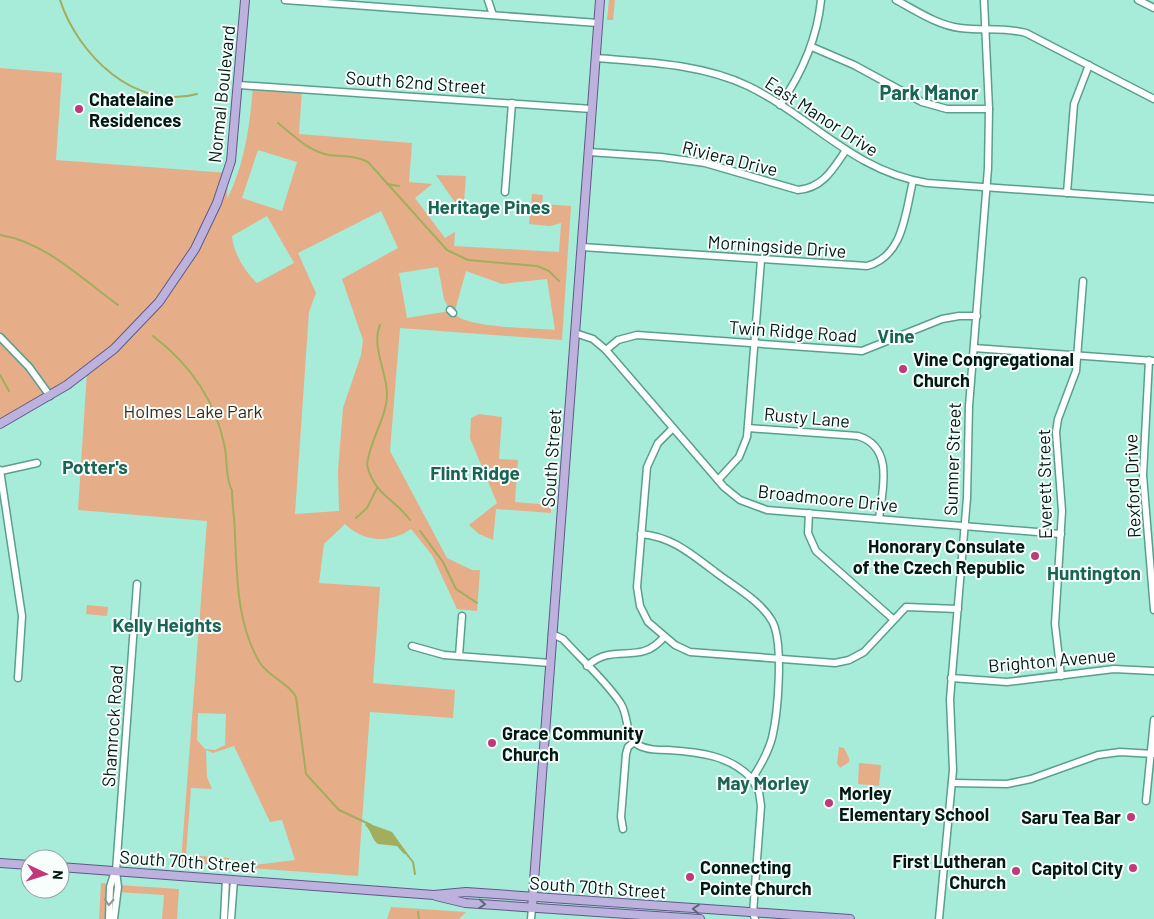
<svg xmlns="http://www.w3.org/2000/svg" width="1154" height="919" viewBox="0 0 1154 919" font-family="Barlow,sans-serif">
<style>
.green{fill:#e5ae89;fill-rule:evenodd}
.water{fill:#a2ad5d}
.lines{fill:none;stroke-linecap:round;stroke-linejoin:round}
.stream{stroke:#a2ad5d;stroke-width:2}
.minor-casing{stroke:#5a9f8d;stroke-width:9}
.major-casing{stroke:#5e5a88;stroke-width:10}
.minor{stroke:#fff;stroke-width:6}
.major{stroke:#bdb1dd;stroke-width:8}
.oneway{stroke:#8c9895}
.oneway2{stroke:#5e6578}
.poi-dot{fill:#c03979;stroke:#f8fefc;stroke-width:2}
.labels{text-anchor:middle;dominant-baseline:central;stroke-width:4;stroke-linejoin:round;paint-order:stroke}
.street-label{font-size:18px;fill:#001913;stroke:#f8fefc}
.poi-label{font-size:18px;font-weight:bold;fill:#001913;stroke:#f8fefc;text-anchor:start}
.park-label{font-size:18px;fill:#432711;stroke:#f8fefc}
.neighbourhood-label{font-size:19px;font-weight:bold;fill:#1a6455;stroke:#f8fefc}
.quarter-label{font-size:20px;font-weight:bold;fill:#1a6455;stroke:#f8fefc}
</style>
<rect width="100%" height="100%" fill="#a6ecd9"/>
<g class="green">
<path d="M609 0H615L613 20H607Z"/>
<path d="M0 68 62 73 56 160 228 173 227 199C245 164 250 124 253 86L302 89 299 134 412 143 409 182 432 184 415 198 445 238 455 232 454 246 559 252 561 223 550 226 529 224 532 194 543 195 542 204 571 206 562 340 400 328 390 451 447 558 472 570H480L477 611 457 609 432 555 411 529C390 544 363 542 345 524L324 544 319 583 380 587 373 683 455 690 453 718 370 712 358 876 238 867 295 860 282 820 270 822 234 746 213 753 206 750 207 777 212 789 191 788 186 855 229 858 228 866 181 862 207 521 78 510 87 372 0 424ZM258 150 297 162 282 211 242 198ZM381 211 398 248 342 279 363 340 361 355 343 408 338 471 339 511 295 514 309 312 316 293 298 253ZM267 216 294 263 257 283C245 272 233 252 232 236ZM438 267 444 299 450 311 407 318 399 273ZM466 271 502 284 547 279 555 330C531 328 469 328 454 314ZM198 713 226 714 225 745 215 750 205 749 197 740Z"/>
<path d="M436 175 466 176 463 214Z"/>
<path d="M479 414 502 417 499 459 518 460 515 502 551 505V513L496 509 493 540 479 534 469 525 497 503 470 438 471 418Z"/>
<path d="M87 605 108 607 107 616 86 614Z"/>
<path d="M839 747 844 748 849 758V762L840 768 837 763Z"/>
<path d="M859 763 881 765 879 786 858 784Z"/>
<path d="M101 883 110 884 109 919H99Z"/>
<path d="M118 885 179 889 177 919H162L164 895 117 892Z"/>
<path d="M391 907 466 912 459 919H387Z"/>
</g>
<path class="water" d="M367 823 392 832 407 853 404 854 397 846 378 844C371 839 372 831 365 825Z"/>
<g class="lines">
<g class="stream">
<path d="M60 0C78 55 135 111 197 94"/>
<path d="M278 123C294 136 308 151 329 155 342 157 355 155 368 162L447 250 468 260 537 266 549 271 559 281"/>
<path d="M387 184 399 186"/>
<path d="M0 235C45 242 82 279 118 305"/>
<path d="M380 325C371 346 387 372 387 394 387 418 369 441 367 465 375 496 394 498 410 520"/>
<path d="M153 336C191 365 216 401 225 448 227 459 226 482 232 490 232 505 235 520 235 536 237 578 237 625 260 663 269 677 289 683 296 697L306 774 339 810 371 825"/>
<path d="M0 375 9 391"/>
<path d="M356 518 367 508 377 488"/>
<path d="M420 531 443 562 456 589 477 603"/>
<path d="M405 852 413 862 415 874"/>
<path d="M418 912 419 919"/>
</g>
<defs>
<g id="minor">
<path d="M285 0 598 23"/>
<path d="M488 0 493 15"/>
<path d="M896 0C917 11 937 25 960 28 983 31 1004 27 1026 33L1154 99"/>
<path d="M1138 0 1154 8"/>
<path d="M812 47 854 65 922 102 947 109H989"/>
<path d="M596 58C646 62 702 64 748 86 812 117 853 171 927 183L1154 199"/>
<path d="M239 85 592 109"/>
<path d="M780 105C802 73 817 40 821 0"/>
<path d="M589 152 661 157 705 163 798 190C823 188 833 169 846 150"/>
<path d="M505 192 512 103"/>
<path d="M1067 193 1074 104 1089 65"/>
<path d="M582 247 867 266C904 256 905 213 913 181"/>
<path d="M450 310 453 313"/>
<path d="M575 333 593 339 606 350 724 487 740 500 767 510 1061 534"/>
<path d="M0 337 29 367 50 396"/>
<path d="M974 348 1154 361"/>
<path d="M606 350 618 340 637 335 862 351 942 319 959 316H977"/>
<path d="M1149 360 1143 475 1154 610"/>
<path d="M673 428 658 443 647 467 637 587 640 606 648 622 675 645 690 652 835 663 849 660 864 652 906 607 958 609"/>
<path d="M748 428 858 436C895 447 882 491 879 519"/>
<path d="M0 470 22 616 18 678"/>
<path d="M1 471 37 463"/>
<path d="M718 480 739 457 747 437 761 260"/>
<path d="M809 513 808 533 816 551 893 619"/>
<path d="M641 534C672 537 690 553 714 571 733 586 760 600 772 621 784 642 778 713 772 738 768 753 760 766 752 779L759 792 761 806 753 913 755 919"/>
<path d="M552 634 563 639C580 658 608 683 621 704 629 717 625 737 638 745 647 750 658 750 668 750 698 752 730 755 752 779"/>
<path d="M412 646 444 655 550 663"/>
<path d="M459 656 462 616"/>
<path d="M587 666C615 641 639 667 664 637"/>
<path d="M1061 676 1055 624 1062 511 1056 432 1058 419 1076 371 1083 281"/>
<path d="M951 678 1007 682 1114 669 1154 671"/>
<path d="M952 783 1007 784 1031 779 1098 755 1120 752 1154 754"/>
<path d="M1146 801 1154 720"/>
<path d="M623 829 621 817 626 754 628 747 634 742"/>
<path d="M109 919 110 887 115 871"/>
<path d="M114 919 118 887 116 871 137 584"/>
<path d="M224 919 226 879"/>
<path d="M231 919 234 880"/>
<path d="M531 919 532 908"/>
<path d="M939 919 953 770 950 699 967 498 969 406 988 168 989 109 984 0"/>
</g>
<g id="major">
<path d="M0 424 67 385 114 349 159 302 195 249 217 203 231 161 245 0"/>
<path d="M0 863 30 865"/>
<path d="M60 867 434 895 466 892 850 919"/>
<path d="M436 896 465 903 700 919"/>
<path d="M532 908 600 0"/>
</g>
</defs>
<use href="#minor" class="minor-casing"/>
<use href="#major" class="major-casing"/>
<use href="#minor" class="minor"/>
<use href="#major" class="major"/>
</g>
<defs><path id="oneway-chevron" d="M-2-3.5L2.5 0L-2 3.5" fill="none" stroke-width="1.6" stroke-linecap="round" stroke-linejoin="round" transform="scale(1.25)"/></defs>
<use class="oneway" href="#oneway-chevron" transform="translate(109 902) rotate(93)"/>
<g class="oneway2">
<use href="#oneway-chevron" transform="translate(482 904) rotate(4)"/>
<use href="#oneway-chevron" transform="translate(696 909) rotate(-176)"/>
</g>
<g class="poi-dot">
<circle cx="79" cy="109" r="5"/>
<circle cx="903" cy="369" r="5"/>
<circle cx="1035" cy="556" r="5"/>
<circle cx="492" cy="743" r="5"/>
<circle cx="829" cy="803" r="5"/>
<circle cx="1131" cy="817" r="5"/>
<circle cx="1133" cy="868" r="5"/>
<circle cx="1016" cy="871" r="5"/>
<circle cx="690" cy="877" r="5"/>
</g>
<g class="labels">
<g class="street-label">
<text transform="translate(416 82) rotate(4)">South 62nd Street</text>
<text transform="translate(221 94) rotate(-84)">Normal Boulevard</text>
<text transform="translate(822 116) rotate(33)">East Manor Drive</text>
<text transform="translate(730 158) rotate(14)">Riviera Drive</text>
<text transform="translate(777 246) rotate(4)">Morningside Drive</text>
<text transform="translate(793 331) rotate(4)">Twin Ridge Road</text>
<text transform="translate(807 417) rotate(5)">Rusty Lane</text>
<text transform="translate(551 458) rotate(-86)">South Street</text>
<text transform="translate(952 459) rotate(-88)">Sumner Street</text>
<text transform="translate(1044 484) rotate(-91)">Everett Street</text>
<text transform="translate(1132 486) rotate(-92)">Rexford Drive</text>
<text transform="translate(828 498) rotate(6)">Broadmoore Drive</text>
<text transform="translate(1052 660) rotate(-5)">Brighton Avenue</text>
<text transform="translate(112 726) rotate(-86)">Shamrock Road</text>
<text transform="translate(188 861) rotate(4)">South 70th Street</text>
<text transform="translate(598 887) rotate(4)">South 70th Street</text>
</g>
<g class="poi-label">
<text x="89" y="99">Chatelaine<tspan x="89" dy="21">Residences</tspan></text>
<text x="913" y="359">Vine Congregational<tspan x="913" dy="21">Church</tspan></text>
<text x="1025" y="546" text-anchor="end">Honorary Consulate<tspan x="1025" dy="21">of the Czech Republic</tspan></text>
<text x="502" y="733">Grace Community<tspan x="502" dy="21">Church</tspan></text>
<text x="839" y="793">Morley<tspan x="839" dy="21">Elementary School</tspan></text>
<text x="1121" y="817" text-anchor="end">Saru Tea Bar</text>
<text x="1006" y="861" text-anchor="end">First Lutheran<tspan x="1006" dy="21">Church</tspan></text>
<text x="700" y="867">Connecting<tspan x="700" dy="21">Pointe Church</tspan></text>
<text x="1123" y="868" text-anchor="end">Capitol City</text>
</g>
<g class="park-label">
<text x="193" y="411">Holmes Lake Park</text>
</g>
<g class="neighbourhood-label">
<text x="489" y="206">Heritage Pines</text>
<text x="896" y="335">Vine</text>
<text x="95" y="466">Potter's</text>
<text x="475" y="472">Flint Ridge</text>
<text x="1094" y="572">Huntington</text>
<text x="167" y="624">Kelly Heights</text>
<text x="763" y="782">May Morley</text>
</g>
<g class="quarter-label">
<text x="929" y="92">Park Manor</text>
</g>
</g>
<g transform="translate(45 874) rotate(94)"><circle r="24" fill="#f8fefc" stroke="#95a29f"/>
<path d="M0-4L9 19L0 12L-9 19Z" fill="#c03979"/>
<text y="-8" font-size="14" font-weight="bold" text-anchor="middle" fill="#001913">N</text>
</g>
</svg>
